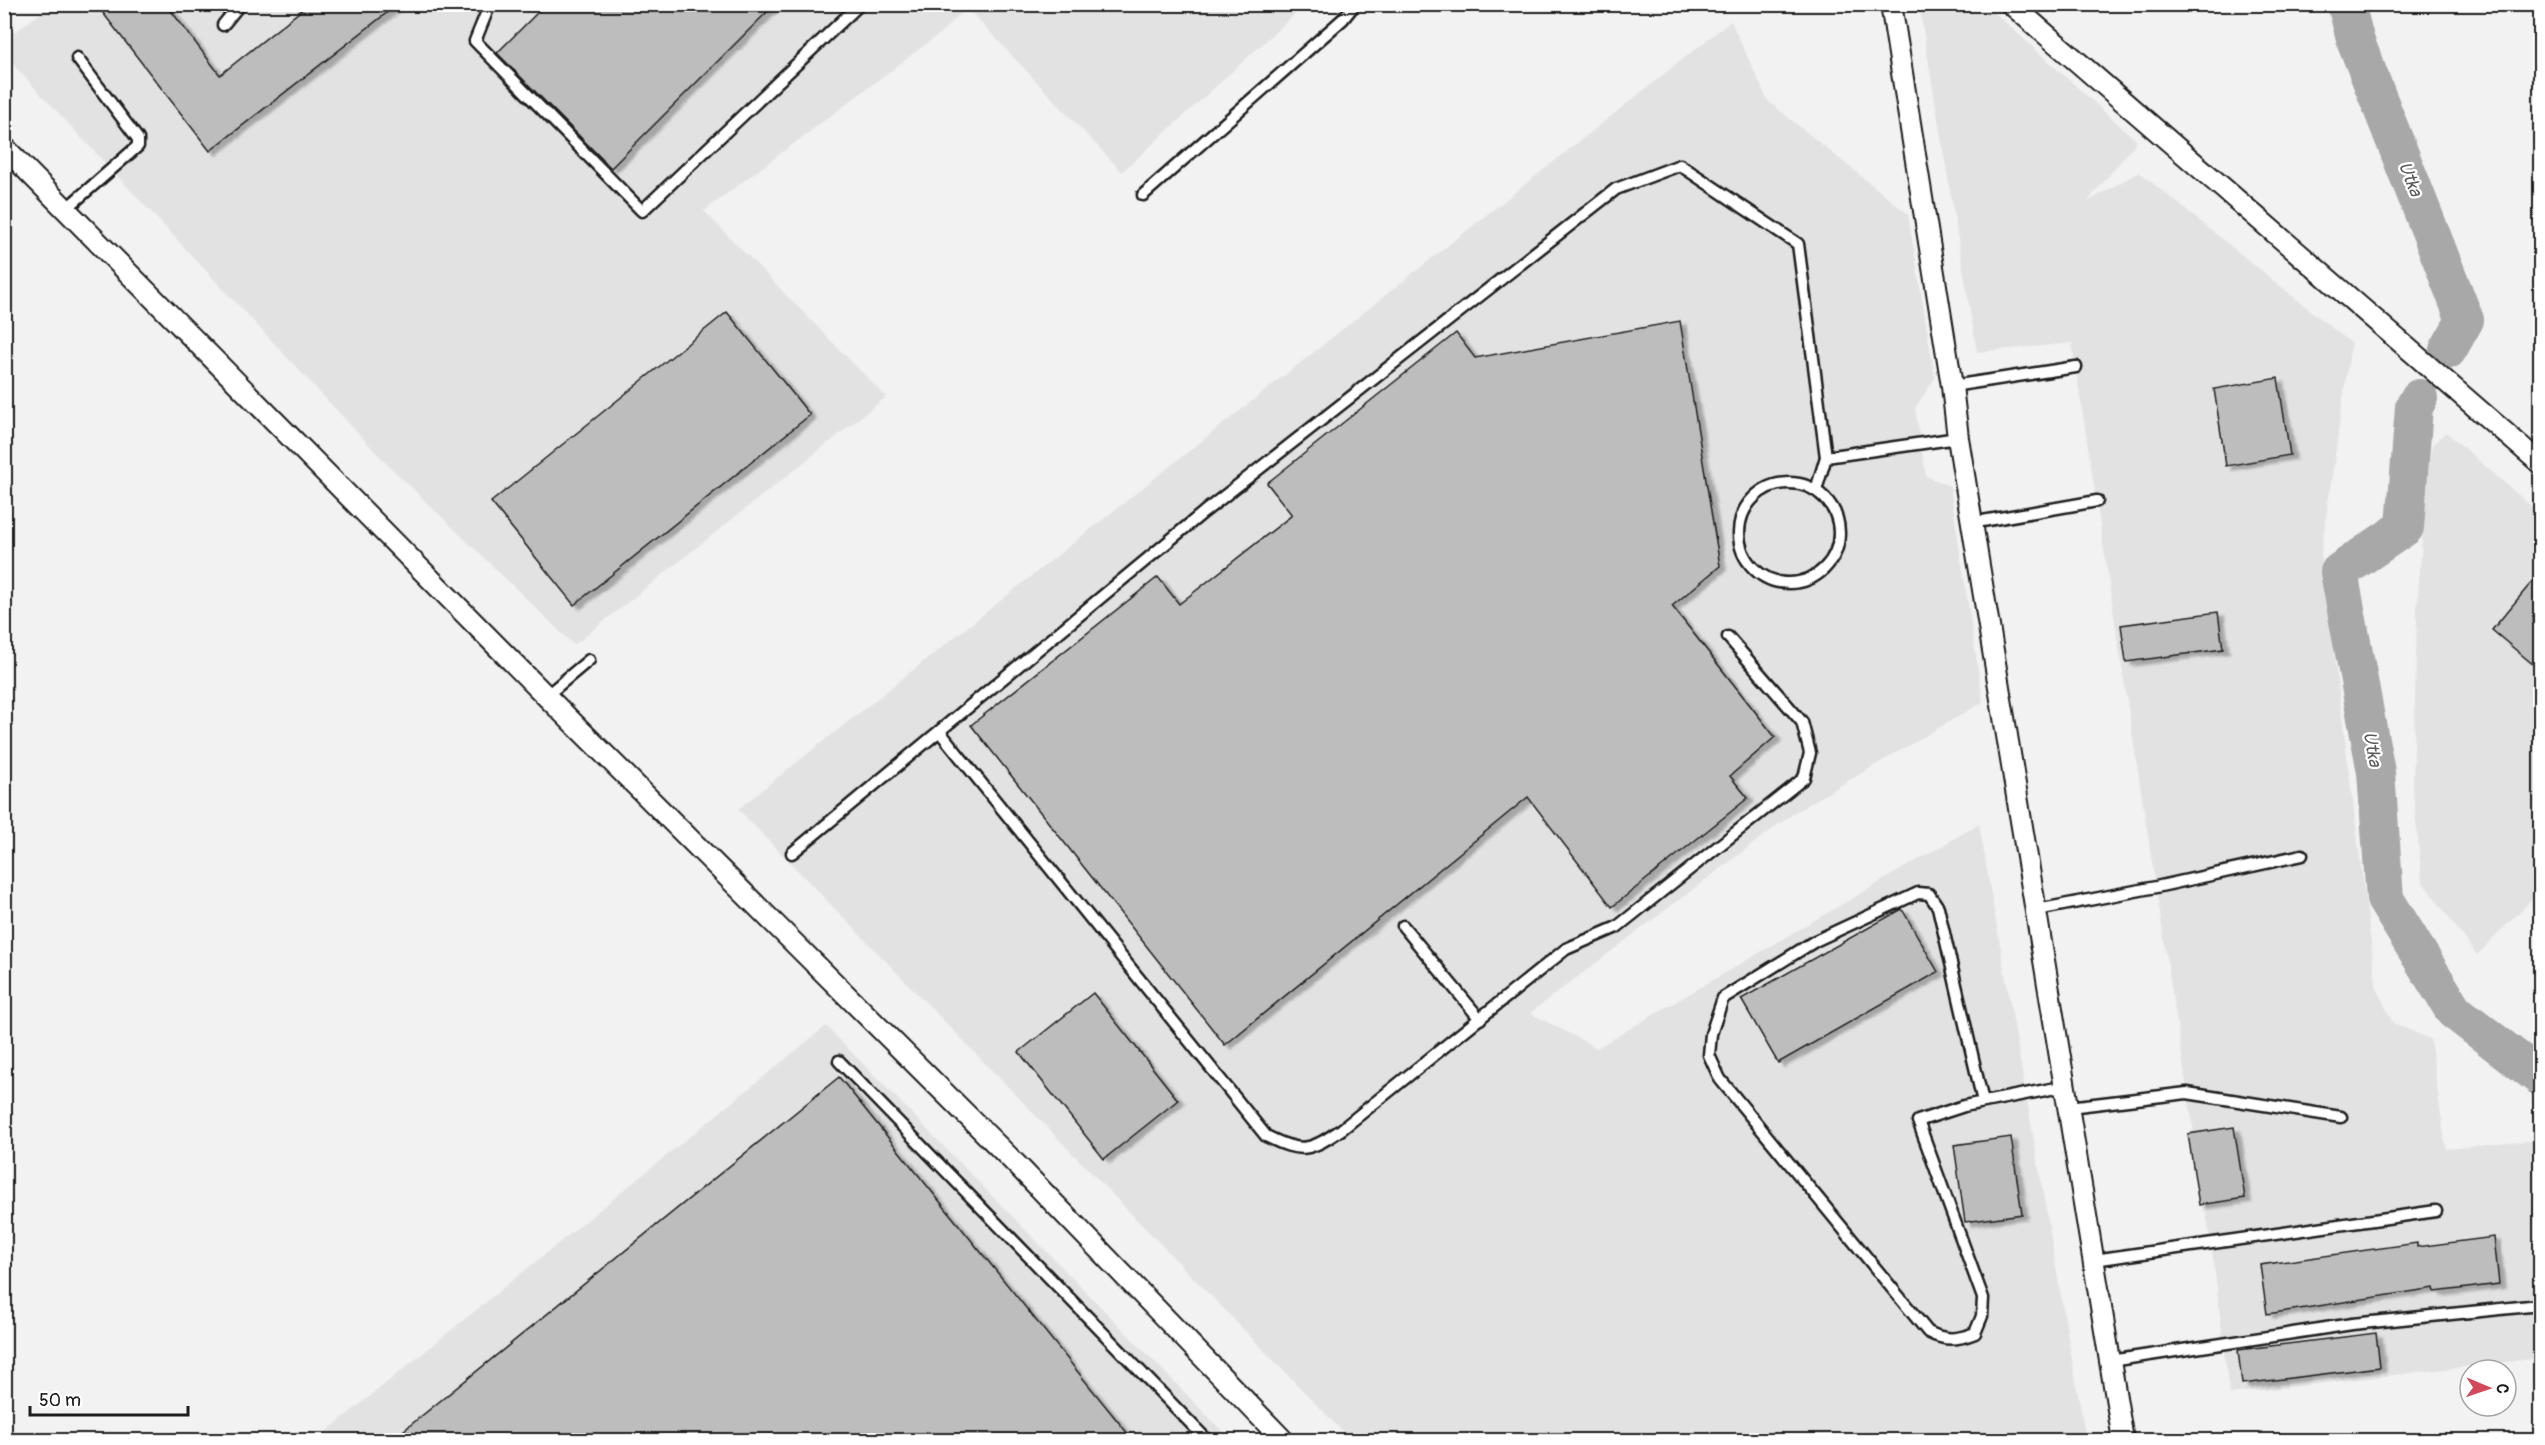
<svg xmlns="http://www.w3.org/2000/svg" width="2545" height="1445" viewBox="0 0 2545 1445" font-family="Pangolin,sans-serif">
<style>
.built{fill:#e2e2e2}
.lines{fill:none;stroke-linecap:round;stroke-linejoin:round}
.river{stroke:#a8a8a8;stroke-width:38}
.building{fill:#bdbdbd;stroke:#1c1c1c;stroke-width:1.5;filter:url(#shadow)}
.lane-casing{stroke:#1c1c1c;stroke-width:15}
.street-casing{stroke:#1c1c1c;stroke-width:24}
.lane{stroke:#fff;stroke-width:10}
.street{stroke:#fff;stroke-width:20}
.labels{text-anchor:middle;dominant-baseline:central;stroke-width:4.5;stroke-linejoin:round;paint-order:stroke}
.water-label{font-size:18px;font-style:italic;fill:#5b5b5b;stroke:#fff}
</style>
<defs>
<filter id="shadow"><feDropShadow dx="6" dy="4" stdDeviation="1.5" flood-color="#0004"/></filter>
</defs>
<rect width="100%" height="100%" fill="#f2f2f2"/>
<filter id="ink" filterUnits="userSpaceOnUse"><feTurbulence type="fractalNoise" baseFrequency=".0167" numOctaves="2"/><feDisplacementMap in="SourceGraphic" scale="12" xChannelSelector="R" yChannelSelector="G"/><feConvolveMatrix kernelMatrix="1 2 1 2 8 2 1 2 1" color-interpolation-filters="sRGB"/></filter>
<g filter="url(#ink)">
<g class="built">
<path d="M53 4 1305 5 1122 172 967 8 938 35 704 211 886 397 574 645 386 463 5 56 4 40Z"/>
<path d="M1919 5H1986L2137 141 2087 202 2139 172 2351 343 2321 553 2377 990 2393 1023 2430 1039 2446 1149 2540 1140V1358L2229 1394 2214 1264 2072 343 1977 352Z"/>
<path d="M1731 21 1768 101 1908 214 1935 378 1915 408 1926 476 1950 486 1983 702 1795 812 1530 1013 1597 1048 1979 824 2086 1440H1351L738 809Z"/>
<path d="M2446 432 2540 514V891L2477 955 2422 881 2413 790 2417 610 2426 486 2432 445Z"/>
<path d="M826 1026 1231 1440H316Z"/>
</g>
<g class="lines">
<g class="river">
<path d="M2346 4 2356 42 2465 320 2448 350"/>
<path d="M2419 398 2414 407 2405 527 2339 572 2376 772 2385 899 2454 1011 2540 1077"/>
</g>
</g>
<g class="building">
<path d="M96 4H166L220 75 309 4H398L210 151Z"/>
<path d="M546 4H775L611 168 497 53Z"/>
<path d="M727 312 810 415 574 605 491 502Z"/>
<path d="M1680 321 1720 566 1672 606 1775 737 1730 776 1748 798 1612 907 1528 797 1225 1045 971 725 1158 577 1179 604 1292 515 1267 483 1456 333 1475 358Z"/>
<path d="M2278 378 2290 455 2226 466 2214 389Z"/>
<path d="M2541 571V671L2492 630Z"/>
<path d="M2218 612 2223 649 2126 662 2121 625Z"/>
<path d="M1902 909 1938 972 1778 1063 1741 999Z"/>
<path d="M1093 993 1178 1100 1104 1159 1019 1052Z"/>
<path d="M839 1077 1133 1440H392Z"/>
<path d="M2234 1127 2245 1198 2199 1205 2188 1134Z"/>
<path d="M2011 1137 2022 1214 1965 1222 1954 1145Z"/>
<path d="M2494 1237 2499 1284 2435 1292 2434 1288 2267 1314 2260 1265 2417 1243V1247Z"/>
<path d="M2376 1333 2380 1367 2242 1384 2238 1350Z"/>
</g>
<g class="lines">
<defs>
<g id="lane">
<path d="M490 4 475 41 642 211 860 4"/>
<path d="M223 25 240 4"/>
<path d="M1143 195 1343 19 1355 4"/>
<path d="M66 209 138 146V139L77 58"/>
<path d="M1952 386 2076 367"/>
<path d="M1826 457 1958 438"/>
<circle cx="1789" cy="533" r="50"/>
<path d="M1971 523 2097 501"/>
<path d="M546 696 589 660"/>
<path d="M940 732 1266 1136C1302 1154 1310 1151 1342 1129L1566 949 1617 927 1804 778 1810 753 1802 722 1728 637"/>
<path d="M792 853 1204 512 1616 189 1680 165 1798 244 1826 457 1816 490"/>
<path d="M2037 910 2156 887 2302 855"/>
<path d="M1403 926 1480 1019"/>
<path d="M839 1061 1207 1440"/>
<path d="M1983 1102 1938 907 1929 894 1918 893 1815 941 1723 998 1711 1034 1709 1055 1720 1079 1928 1332C1945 1341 1957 1340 1975 1333L1982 1316 1983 1298 1918 1121 1964 1106 2066 1086"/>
<path d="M2069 1107 2187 1093 2341 1117"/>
<path d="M2094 1260 2436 1211"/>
<path d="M2110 1361 2352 1324 2540 1305"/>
</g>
<g id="street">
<path d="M1891 4 1952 386 1958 438 2123 1440"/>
<path d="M2011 4 2540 463"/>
<path d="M4 147 546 696 1021 1169 1283 1440"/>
</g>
</defs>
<use href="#lane" class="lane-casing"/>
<use href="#street" class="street-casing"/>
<use href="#lane" class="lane"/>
<use href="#street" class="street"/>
</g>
</g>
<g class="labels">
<g class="water-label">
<text transform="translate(2410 179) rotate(69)">Utka</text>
<text transform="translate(2372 749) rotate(80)">Utka</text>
</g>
</g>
<rect width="2545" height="1445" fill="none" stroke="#fff" stroke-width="24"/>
<rect x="12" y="12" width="2521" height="1421" fill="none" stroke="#1c1c1c" stroke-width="2" filter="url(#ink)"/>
<g transform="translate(2488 1388) rotate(92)"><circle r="28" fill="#ffffff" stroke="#a4a4a4" stroke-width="1.5"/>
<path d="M0-4.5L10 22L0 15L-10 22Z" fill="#d1495b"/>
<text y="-9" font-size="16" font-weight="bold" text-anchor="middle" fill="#1c1c1c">С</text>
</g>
<path d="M30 1406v9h158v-9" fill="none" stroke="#1c1c1c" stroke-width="3"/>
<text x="39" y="1406" font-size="18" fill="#1c1c1c" stroke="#ffffff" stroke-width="4.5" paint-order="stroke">50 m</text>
</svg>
